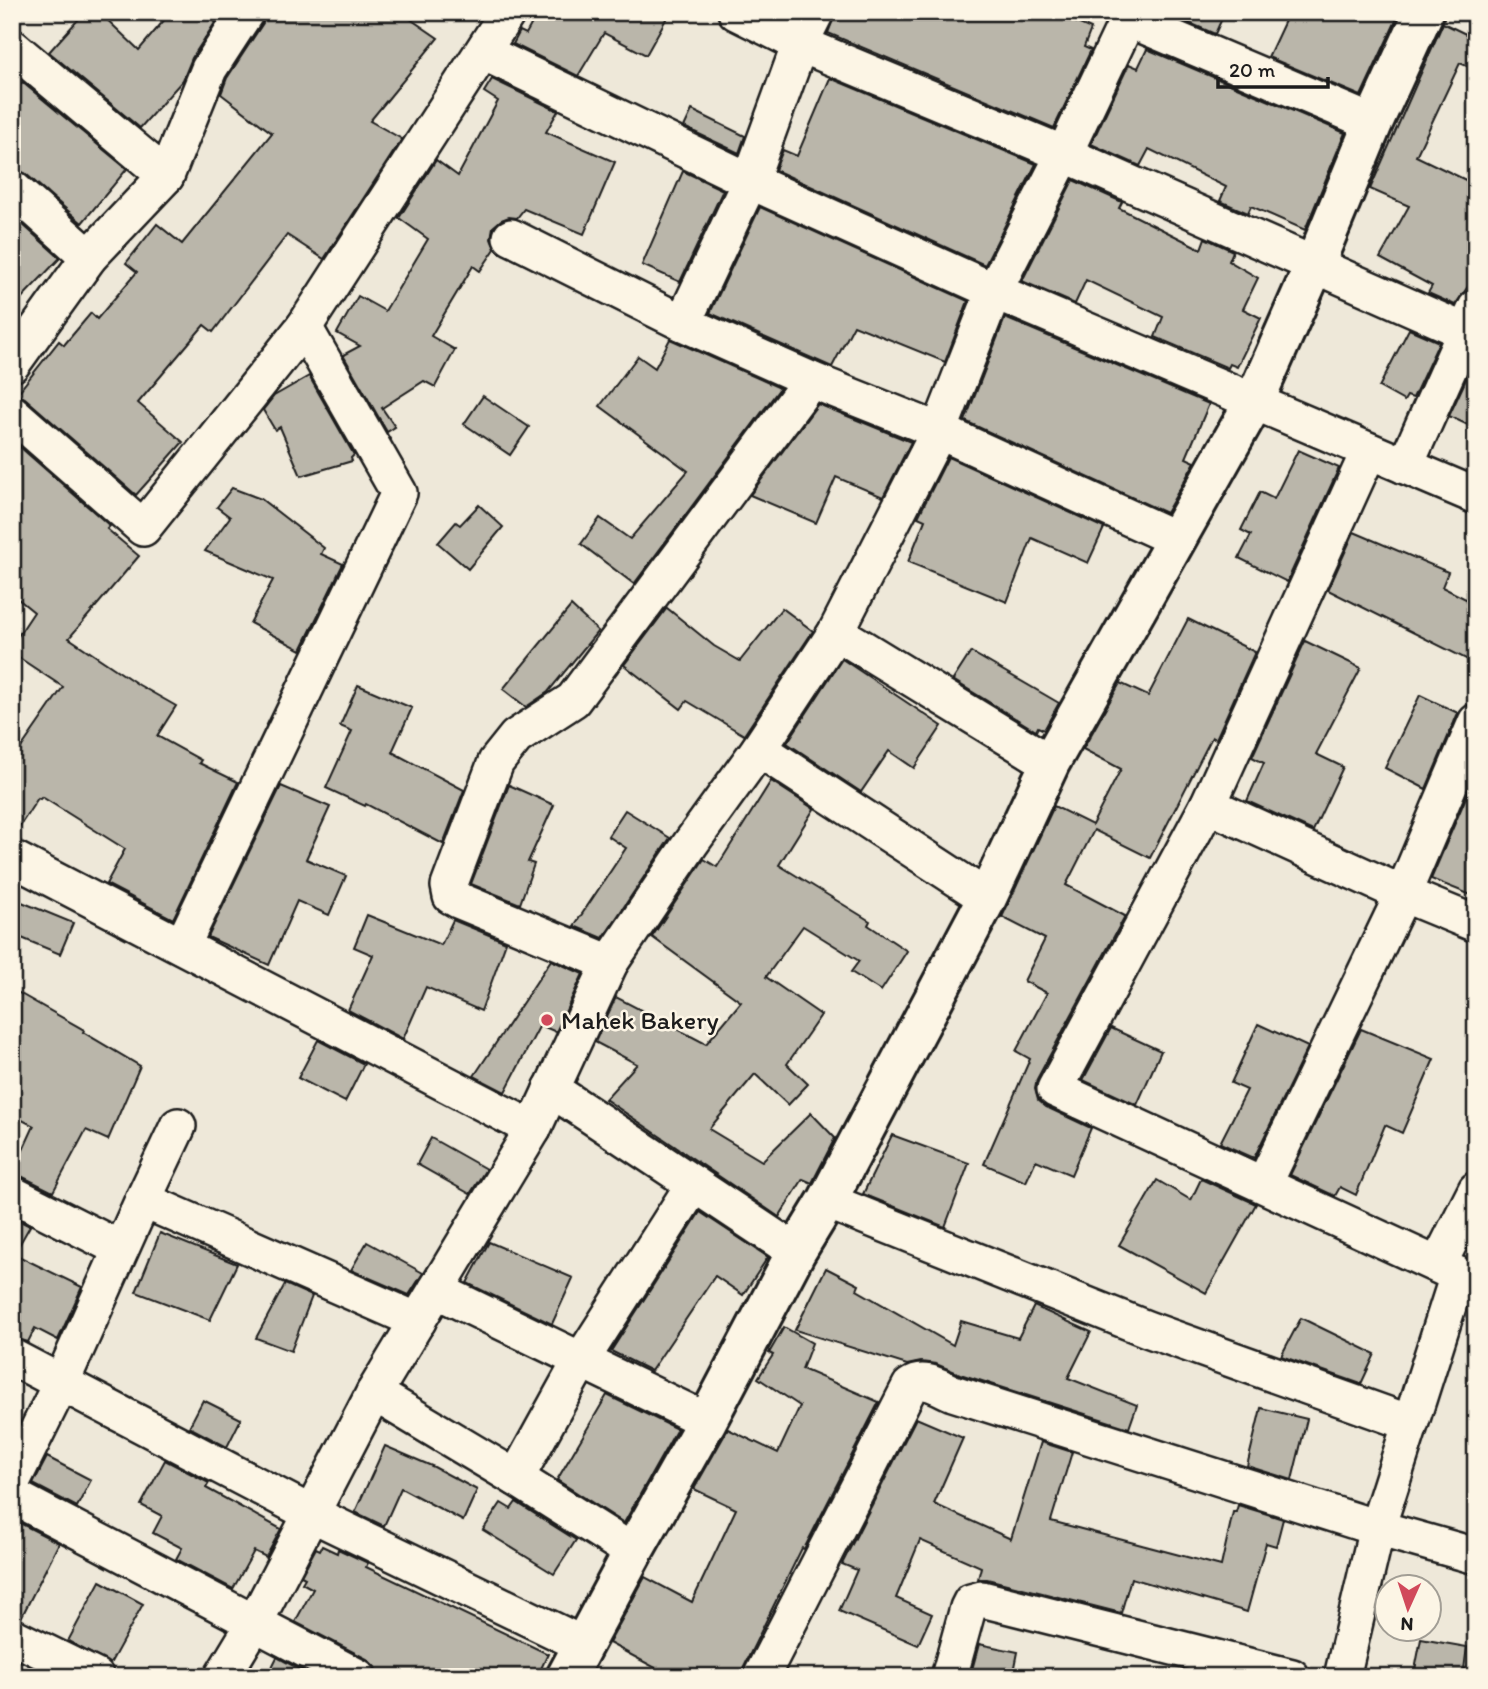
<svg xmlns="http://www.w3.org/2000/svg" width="1488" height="1689" viewBox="0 0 1488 1689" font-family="Itim,sans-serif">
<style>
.building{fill:#bab6aa;stroke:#1c1c1c;stroke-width:2}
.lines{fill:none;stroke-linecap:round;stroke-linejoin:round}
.minor-casing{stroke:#1c1c1c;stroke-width:40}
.tertiary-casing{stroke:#1c1c1c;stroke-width:44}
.minor{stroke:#fcf5e5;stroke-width:35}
.tertiary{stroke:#fcf5e5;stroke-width:38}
.poi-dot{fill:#d1495b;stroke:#fcf5e5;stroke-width:2.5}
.labels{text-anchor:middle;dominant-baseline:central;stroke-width:5;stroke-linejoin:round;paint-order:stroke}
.poi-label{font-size:26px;fill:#1c1c1c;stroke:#fcf5e5;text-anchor:start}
</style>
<rect width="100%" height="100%" fill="#eee8d9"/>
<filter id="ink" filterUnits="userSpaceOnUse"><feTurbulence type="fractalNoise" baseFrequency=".0143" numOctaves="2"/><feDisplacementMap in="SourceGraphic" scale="14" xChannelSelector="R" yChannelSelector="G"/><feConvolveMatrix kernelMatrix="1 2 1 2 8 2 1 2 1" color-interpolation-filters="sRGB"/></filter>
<g filter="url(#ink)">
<g class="building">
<path d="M85 12H99L139 50 171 12H222L192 58 183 80 140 128 49 52Z"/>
<path d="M266 12H400L438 38 370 121 402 139 324 259 287 235 213 332 204 325 138 403 183 442 136 495 25 398 17 394 59 341 64 345 91 313 97 319 137 272 126 263 157 224 182 244 272 133 221 94 227 78 263 23Z"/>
<path d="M538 12H670L646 55 604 33 578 76 513 44 520 31 526 34Z"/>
<path d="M836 12H1053L1091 29 1084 47 1091 50 1054 128 828 33Z"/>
<path d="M1164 12H1225L1215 34Z"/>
<path d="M1289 12H1400L1361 96 1268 57Z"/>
<path d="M1443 23 1476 39V70L1460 63 1416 156 1476 185V275L1455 305 1428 293 1432 286 1380 258 1409 206 1370 189Z"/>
<path d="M1147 49 1345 133 1305 230 1251 206 1248 213 1220 201 1226 187 1149 149 1140 166 1091 144 1129 64 1138 68Z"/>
<path d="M830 78 1036 164 985 265 775 170 783 150 797 156Z"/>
<path d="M492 79 558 111 546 132 615 162 584 234 524 209 517 218 509 217 501 220 493 227 491 239 495 249 480 271 473 266 431 336 455 350 435 387 424 381 382 408 395 427 387 432 343 355 360 346 337 333 358 296 385 311 428 239 399 218 436 160 458 176 498 101 484 92Z"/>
<path d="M22 82 127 169 82 223 25 173 12 168V93Z"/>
<path d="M692 110 745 136 739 153 684 127Z"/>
<path d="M683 171 723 190 680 282 642 265Z"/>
<path d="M1073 180 1122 202 1119 208 1201 249 1205 238 1233 251 1229 261 1258 278 1243 309 1261 318 1237 367 1230 364 1228 368 1155 337 1163 317 1086 280 1075 304 1022 281Z"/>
<path d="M760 207 968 301 945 362 854 325 832 367 710 313Z"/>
<path d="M12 215 60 258 12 308Z"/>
<path d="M1005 318 1209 404 1186 458 1195 462 1166 513 965 421Z"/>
<path d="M1409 329 1439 342 1413 398 1407 396 1404 401 1379 387Z"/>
<path d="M670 339 780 388 634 584 581 544 600 518 630 539 688 471 600 406 638 356 655 368Z"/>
<path d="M1476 358V429L1449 416Z"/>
<path d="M309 376 354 455 351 458 352 461 301 476 280 427 275 430 263 410 274 396Z"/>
<path d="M483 396 529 427 510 455 464 424Z"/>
<path d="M818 404 911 442 883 497 836 477 816 523 750 495Z"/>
<path d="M12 440 110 526 107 529 139 556 69 638 139 685 176 706 157 736 201 760 199 763 238 782 173 919 106 884 125 849 42 797 40 799 38 798 12 838V761L63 687 12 653V645L34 612 12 594Z"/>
<path d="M1298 450 1339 468 1287 582 1239 558 1251 535 1241 530 1260 492 1274 499Z"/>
<path d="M948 457 1104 528 1088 563 1032 538 1007 602 908 562 925 520 918 517Z"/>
<path d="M232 488 261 499 324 548 321 554 343 564 301 650 250 623 273 580 205 551 230 517 217 507Z"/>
<path d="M479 505 503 527 468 569 438 543 456 522 460 525Z"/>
<path d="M1354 532 1448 572 1442 587 1476 604V664L1328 590Z"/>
<path d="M571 606 598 631 548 692 526 707 503 689Z"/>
<path d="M667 608 714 646 740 661 782 608 813 631 744 735 687 701 681 709 624 665Z"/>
<path d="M1188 619 1255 652 1216 739 1212 737 1150 858 1094 830 1066 885 1125 916 1037 1079 1035 1089 1038 1100 1046 1107 1091 1128 1071 1175 1036 1160 1026 1182 984 1164 1030 1059 1016 1051 1047 993 1024 981 1045 939 1002 917 1054 806 1092 825 1121 769 1083 749 1120 683 1148 696Z"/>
<path d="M1305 641 1361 668 1316 754 1343 767 1313 831 1247 801 1264 763 1252 757Z"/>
<path d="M971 652 1059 703 1044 730 1038 727 1036 731 953 680Z"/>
<path d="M842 659 942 726 914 768 889 751 861 792 787 743Z"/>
<path d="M358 685 412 708 392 752 464 790 443 844 366 804 365 806 326 788 352 731 340 726Z"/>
<path d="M1420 695 1458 713 1426 789 1385 768Z"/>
<path d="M1476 774V897L1431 879Z"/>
<path d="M771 781 814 809 779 865 870 921 868 925 907 951 881 991 851 972 859 961 803 926 766 977 821 1015 787 1064 808 1084 788 1105 755 1074 709 1129 762 1161 811 1113 835 1138 812 1183 803 1179 779 1217 605 1099 637 1064 595 1042 616 997 706 1044 741 1002 652 937 704 859 717 867Z"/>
<path d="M509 785 554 805 528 862 534 864 520 904 471 884Z"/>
<path d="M281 786 330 807 306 859 346 876 329 915 297 901 269 965 208 937Z"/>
<path d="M625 810 670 838 603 938 574 926 626 848 608 836Z"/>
<path d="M12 898 73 923 60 954 12 934Z"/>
<path d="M367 915 441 945 453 920 506 942 481 1011 426 987 403 1039 348 1010 373 955 354 947Z"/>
<path d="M551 960 583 974 556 1032 540 1025 505 1092 474 1076Z"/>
<path d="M12 989 84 1030 83 1032 140 1066 108 1140 86 1130 53 1192 21 1176 12 1174 34 1126 12 1115Z"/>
<path d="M1258 1024 1308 1047 1254 1158 1220 1143 1247 1090 1231 1083Z"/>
<path d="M1111 1028 1161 1051 1137 1105 1083 1080Z"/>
<path d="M1361 1029 1434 1059 1402 1133 1385 1125 1356 1195 1340 1187 1335 1196 1290 1175Z"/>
<path d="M318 1040 364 1064 345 1102 298 1078Z"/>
<path d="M892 1135 969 1163 945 1227 863 1194Z"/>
<path d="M431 1138 486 1169 470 1194 417 1164Z"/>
<path d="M1201 1179 1256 1204 1206 1293 1119 1245 1157 1180 1191 1200Z"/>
<path d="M700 1212 768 1257 743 1295 715 1276 651 1371 611 1351Z"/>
<path d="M12 1217 30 1226 14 1254 82 1287 58 1340 35 1328 28 1342 12 1337Z"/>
<path d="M160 1233 237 1264 210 1320 136 1292Z"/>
<path d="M367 1242 423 1273 409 1295 351 1270Z"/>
<path d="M489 1242 573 1278 552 1324 467 1283Z"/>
<path d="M826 1268 859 1285 857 1290 953 1345 961 1321 1018 1338 1034 1306 1091 1332 1068 1378 1137 1405 1129 1428 960 1374 936 1364 921 1362 907 1365 795 1330Z"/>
<path d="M285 1284 312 1296 291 1351 256 1338Z"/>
<path d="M1301 1318 1375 1354 1361 1384 1281 1356Z"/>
<path d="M784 1327 812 1343 802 1369 879 1402 804 1549 802 1548 743 1668 741 1677H672L609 1643 645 1577 692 1602 736 1509 694 1489 728 1429 778 1453 800 1406 758 1378 773 1355 769 1353Z"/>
<path d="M607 1395 677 1429 624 1523 557 1480Z"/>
<path d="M203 1400 241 1419 227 1447 189 1427Z"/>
<path d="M1261 1408 1307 1419 1292 1480 1247 1466Z"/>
<path d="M916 1418 963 1438 934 1504 1011 1539 1041 1442 1072 1452 1051 1521 1221 1566 1233 1512H1236L1238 1505 1283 1519 1276 1546 1266 1543 1247 1612 1131 1578 1121 1613 987 1579H978L981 1567 920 1540 896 1598 932 1614 918 1645 839 1611 857 1570 842 1564Z"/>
<path d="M385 1446 434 1467 477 1490 463 1521 401 1488 384 1526 355 1512Z"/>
<path d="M47 1457 91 1480 77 1507 33 1484Z"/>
<path d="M165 1460 209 1483 206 1488 281 1529 266 1557 254 1551 233 1589 176 1559 182 1548 153 1533 162 1516 141 1505Z"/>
<path d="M516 1502 576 1540 554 1574 483 1530 501 1503 511 1509Z"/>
<path d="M12 1519 59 1543 21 1618 12 1616Z"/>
<path d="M322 1546 337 1553 338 1549 368 1563 366 1567 548 1654 537 1677H378L375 1667 367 1659 295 1622 313 1589 302 1583 305 1578 301 1576 316 1548 320 1550Z"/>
<path d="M100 1581 143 1604 110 1664 68 1641Z"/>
<path d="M1421 1639 1467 1647 1463 1677 1415 1670Z"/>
<path d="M979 1644 1018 1652 1013 1677H970Z"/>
<path d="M277 1657 314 1677H267Z"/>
</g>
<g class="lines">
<defs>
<g id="minor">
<path d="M736 12 800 44 816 12"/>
<path d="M12 47 166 176 89 257 12 364"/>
<path d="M483 52 750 181 994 291 1476 496"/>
<path d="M166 176 209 69 246 12"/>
<path d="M12 188 89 257"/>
<path d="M511 237 683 323 811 380 939 431 994 291 1064 154 1464 331"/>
<path d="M683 323 750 181 800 44 1064 154 1128 19 1373 123"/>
<path d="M304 327 508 12"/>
<path d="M12 413 143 528 304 327 399 493 182 946"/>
<path d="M1405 466 1476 308"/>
<path d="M836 632 939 431 1176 539"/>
<path d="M759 749 987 898"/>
<path d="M1208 805 1369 451"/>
<path d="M12 858 533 1129"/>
<path d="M1476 924 1403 894 1208 805 1055 1089 1476 1283"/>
<path d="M610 963 458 900 451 896 449 886 496 762 516 737 573 700 811 380"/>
<path d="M551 1089 796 1252"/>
<path d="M1264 1184 1403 894 1476 722"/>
<path d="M12 1194 119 1248"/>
<path d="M143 1200 178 1126"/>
<path d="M827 1201 1147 1329 1410 1423"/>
<path d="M1438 1265 1476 1190"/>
<path d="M436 1290 707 1421"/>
<path d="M12 1357 312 1514 584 1645"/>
<path d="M374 1393 516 1478 633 1552"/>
<path d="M516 1478 580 1362 694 1184"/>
<path d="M12 1482 61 1383 143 1200 418 1321"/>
<path d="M12 1496 358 1677"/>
<path d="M12 1636 96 1677"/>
<path d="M222 1677 254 1624 374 1393 533 1129 610 963 691 843 759 749 836 632 1050 763"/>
<path d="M761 1677 910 1386C924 1376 939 1387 953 1393L1377 1528 1458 1275"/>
<path d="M949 1677 968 1608 971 1602 982 1599 1292 1677"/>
<path d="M1342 1677 1377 1528 1476 1556"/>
</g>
<path id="tertiary" d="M566 1677 633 1552 707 1421 796 1252 827 1201 987 898 1050 763 1254 402 1314 266 1373 123 1424 12"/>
</defs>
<use href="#minor" class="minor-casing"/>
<use href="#tertiary" class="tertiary-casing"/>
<use href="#minor" class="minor"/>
<use href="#tertiary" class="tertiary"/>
</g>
</g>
<circle class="poi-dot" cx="547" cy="1020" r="7"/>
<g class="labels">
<g class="poi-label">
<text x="561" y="1020">Mahek Bakery</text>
</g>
</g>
<rect width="1488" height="1689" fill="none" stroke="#fcf5e5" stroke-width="42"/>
<rect x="21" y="21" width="1446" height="1647" fill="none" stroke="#1c1c1c" stroke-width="2.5" filter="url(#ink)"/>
<g transform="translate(1408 1608) rotate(183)"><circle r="33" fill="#fcf5e5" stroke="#a29e95" stroke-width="2"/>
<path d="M0-5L12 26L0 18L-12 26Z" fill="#d1495b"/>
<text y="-10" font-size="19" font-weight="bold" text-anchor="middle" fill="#1c1c1c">N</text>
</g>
<path d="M1218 77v10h110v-10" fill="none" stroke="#1c1c1c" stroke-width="3.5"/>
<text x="1229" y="77" font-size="21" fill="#1c1c1c" stroke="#fcf5e5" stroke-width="5" paint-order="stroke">20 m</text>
</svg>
